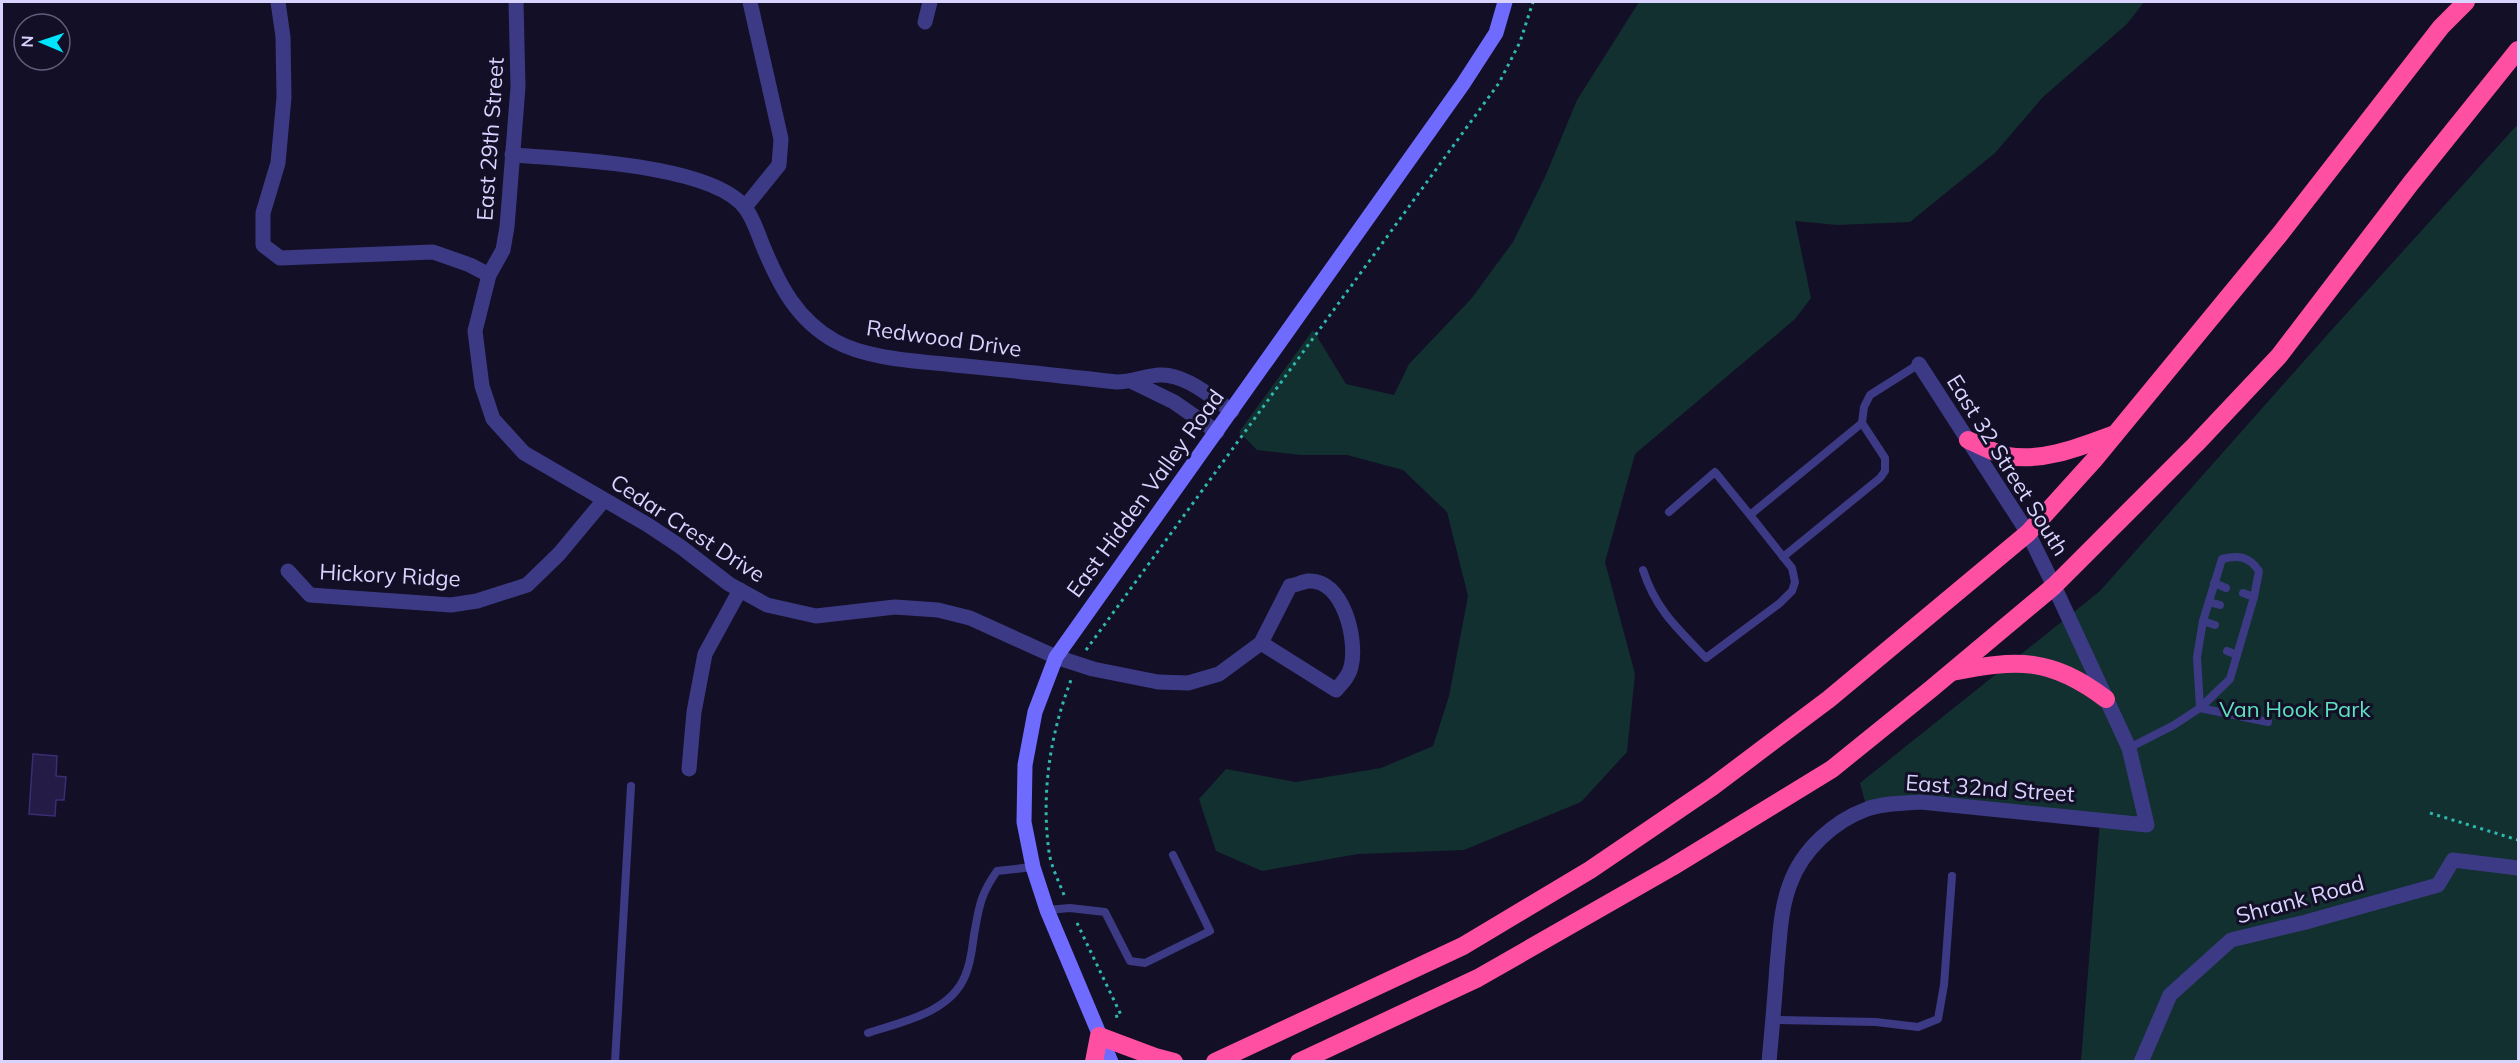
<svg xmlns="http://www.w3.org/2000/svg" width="2520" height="1063" viewBox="0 0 2520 1063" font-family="Mulish,sans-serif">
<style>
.green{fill:#12302f}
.building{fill:#241b47;stroke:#3b2d73;stroke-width:1.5}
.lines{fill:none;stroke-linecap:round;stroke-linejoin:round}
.path{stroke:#2fb8b0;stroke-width:3;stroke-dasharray:3 4.5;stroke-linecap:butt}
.lane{stroke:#3d3a85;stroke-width:8}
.street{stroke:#3d3a85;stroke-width:15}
.secondary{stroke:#6f6bff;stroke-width:15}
.highway{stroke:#ff4fa3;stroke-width:18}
.labels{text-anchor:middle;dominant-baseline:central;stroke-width:6;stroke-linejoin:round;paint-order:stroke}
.street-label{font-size:22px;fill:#d9d4ff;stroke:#130f26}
.park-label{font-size:22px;fill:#5fe0c0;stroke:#130f26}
</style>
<rect width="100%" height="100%" fill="#130f26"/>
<g class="green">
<path d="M1639 2H2144L2127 24 2043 97 1995 153 1910 222 1837 225 1795 221 1811 298 1795 319 1635 454 1605 562 1635 674 1627 752 1581 802 1464 850 1358 854 1262 871 1216 851 1199 799 1226 769 1296 782 1381 768 1433 746 1449 696 1468 596 1447 512 1403 470 1347 455H1301L1257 450 1239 432 1313 330 1346 384 1394 395 1409 364 1471 299 1513 242 1545 177 1577 100Z"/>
<path d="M2518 124V1061H2081L2100 820 1921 802 1867 809 1860 783 2100 591 2328 334Z"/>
</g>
<path class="building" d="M33 754 57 756 56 776 66 777 64 800H56L55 816 29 814Z"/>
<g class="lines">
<g class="path">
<path d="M1086 650 1499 83 1520 42 1533 2"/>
<path d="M2430 813 2518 840"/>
<path d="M1064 895C1059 882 1051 866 1049 852 1041 793 1050 735 1071 680"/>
<path d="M1077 923 1121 1015 1111 1018"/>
</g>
<g class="lane">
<path d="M1669 512 1715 472 1750 515"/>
<path d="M1783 557 1880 478 1885 471V458L1862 423"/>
<path d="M1643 570C1656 610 1678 629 1706 658L1780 603 1792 591 1795 582 1792 568 1750 515 1862 423 1864 407 1870 395 1919 364"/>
<path d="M2214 583 2226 588"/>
<path d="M2243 593 2254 597"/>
<path d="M2209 602 2220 605"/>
<path d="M2203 621 2215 625"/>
<path d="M2227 651 2237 655"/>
<path d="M2129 748 2174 725 2200 708 2230 679 2254 597 2259 571C2249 556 2238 555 2222 559L2203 621 2197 657 2200 708 2268 722"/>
<path d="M1047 910 1070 908 1105 912 1130 961 1145 963 1210 931 1173 855"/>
<path d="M1773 1020 1876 1022 1918 1027 1938 1019 1944 985 1952 876"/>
<path d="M868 1033C901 1022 950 1013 965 976 971 963 972 949 974 935 979 907 980 895 997 871L1033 867"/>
<path d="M615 1062 631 786"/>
</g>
<g class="street">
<path d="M278 2 283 37 284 97 278 163 263 213V245L280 258 433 252 470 265 489 275"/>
<path d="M516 2 518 87 507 227 503 250 489 275 475 331 482 386 493 419 524 453 648 525 681 547 729 584 767 605 816 616 895 607 938 610 970 618 1056 657 1093 669 1158 682 1188 683 1219 674 1261 643 1290 586C1296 585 1302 582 1308 581 1343 578 1358 640 1351 667 1349 676 1343 682 1336 690L1261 643"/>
<path d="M925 22 930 2"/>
<path d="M512 155C565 159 715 164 746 209 754 220 758 234 763 246 779 285 797 320 835 341 867 359 918 361 954 365 1009 370 1063 376 1117 382 1132 382 1144 376 1159 375 1185 373 1212 398 1232 411"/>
<path d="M745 207 779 165 781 139 750 2"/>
<path d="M1133 382 1174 402 1217 432"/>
<path d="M288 571 310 595 451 605 477 601 527 585 559 554 604 500"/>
<path d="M689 769 694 712 705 654 740 590"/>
<path d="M1769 1062C1772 1029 1775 997 1777 965 1780 938 1780 910 1790 884 1802 850 1834 821 1867 809 1884 803 1903 803 1921 802L2147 825 2129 748 2054 586 2028 533 1919 364"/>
<path d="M2141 1062 2170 995 2231 940 2306 922 2438 885 2453 860 2518 868"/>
</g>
<path class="secondary" d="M1111 1062 1047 910 1033 867 1024 822 1025 765 1035 712 1056 657 1463 84 1496 33 1505 2"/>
<g class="highway">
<path d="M1968 440C1980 445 1994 453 2007 456 2044 462 2080 447 2115 434"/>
<path d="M1952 672C2018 659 2050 657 2106 699"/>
<path d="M1094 1062 1099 1036 1155 1057 1174 1062"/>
<path d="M1215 1062 1463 946 1590 870 1712 787 1829 699 2028 533 2094 460 2280 234 2441 27 2466 2"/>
<path d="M1299 1062 1478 978 1672 867 1832 769 1931 689 2054 586 2196 444 2279 356 2411 183 2518 50"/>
</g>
</g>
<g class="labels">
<g class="street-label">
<text transform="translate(490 139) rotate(-86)">East 29th Street</text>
<text transform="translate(944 338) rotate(8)">Redwood Drive</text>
<text transform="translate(2008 465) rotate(58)">East 32 Street South</text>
<text transform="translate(1145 493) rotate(-54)">East Hidden Valley Road</text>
<text transform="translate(688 528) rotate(33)">Cedar Crest Drive</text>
<text transform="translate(390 575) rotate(3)">Hickory Ridge</text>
<text transform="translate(1990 788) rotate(4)">East 32nd Street</text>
<text transform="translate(2300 899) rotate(-15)">Shrank Road</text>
</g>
<g class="park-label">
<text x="2295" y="709">Van Hook Park</text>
</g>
</g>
<rect width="2520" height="1063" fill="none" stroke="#d9d4ff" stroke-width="6"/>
<g transform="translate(42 42) rotate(272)"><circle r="28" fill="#130f26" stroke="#625e7d" stroke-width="1.5"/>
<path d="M0-4.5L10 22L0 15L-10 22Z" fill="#00e5ff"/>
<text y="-9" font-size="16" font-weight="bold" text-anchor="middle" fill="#d9d4ff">N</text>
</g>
</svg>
